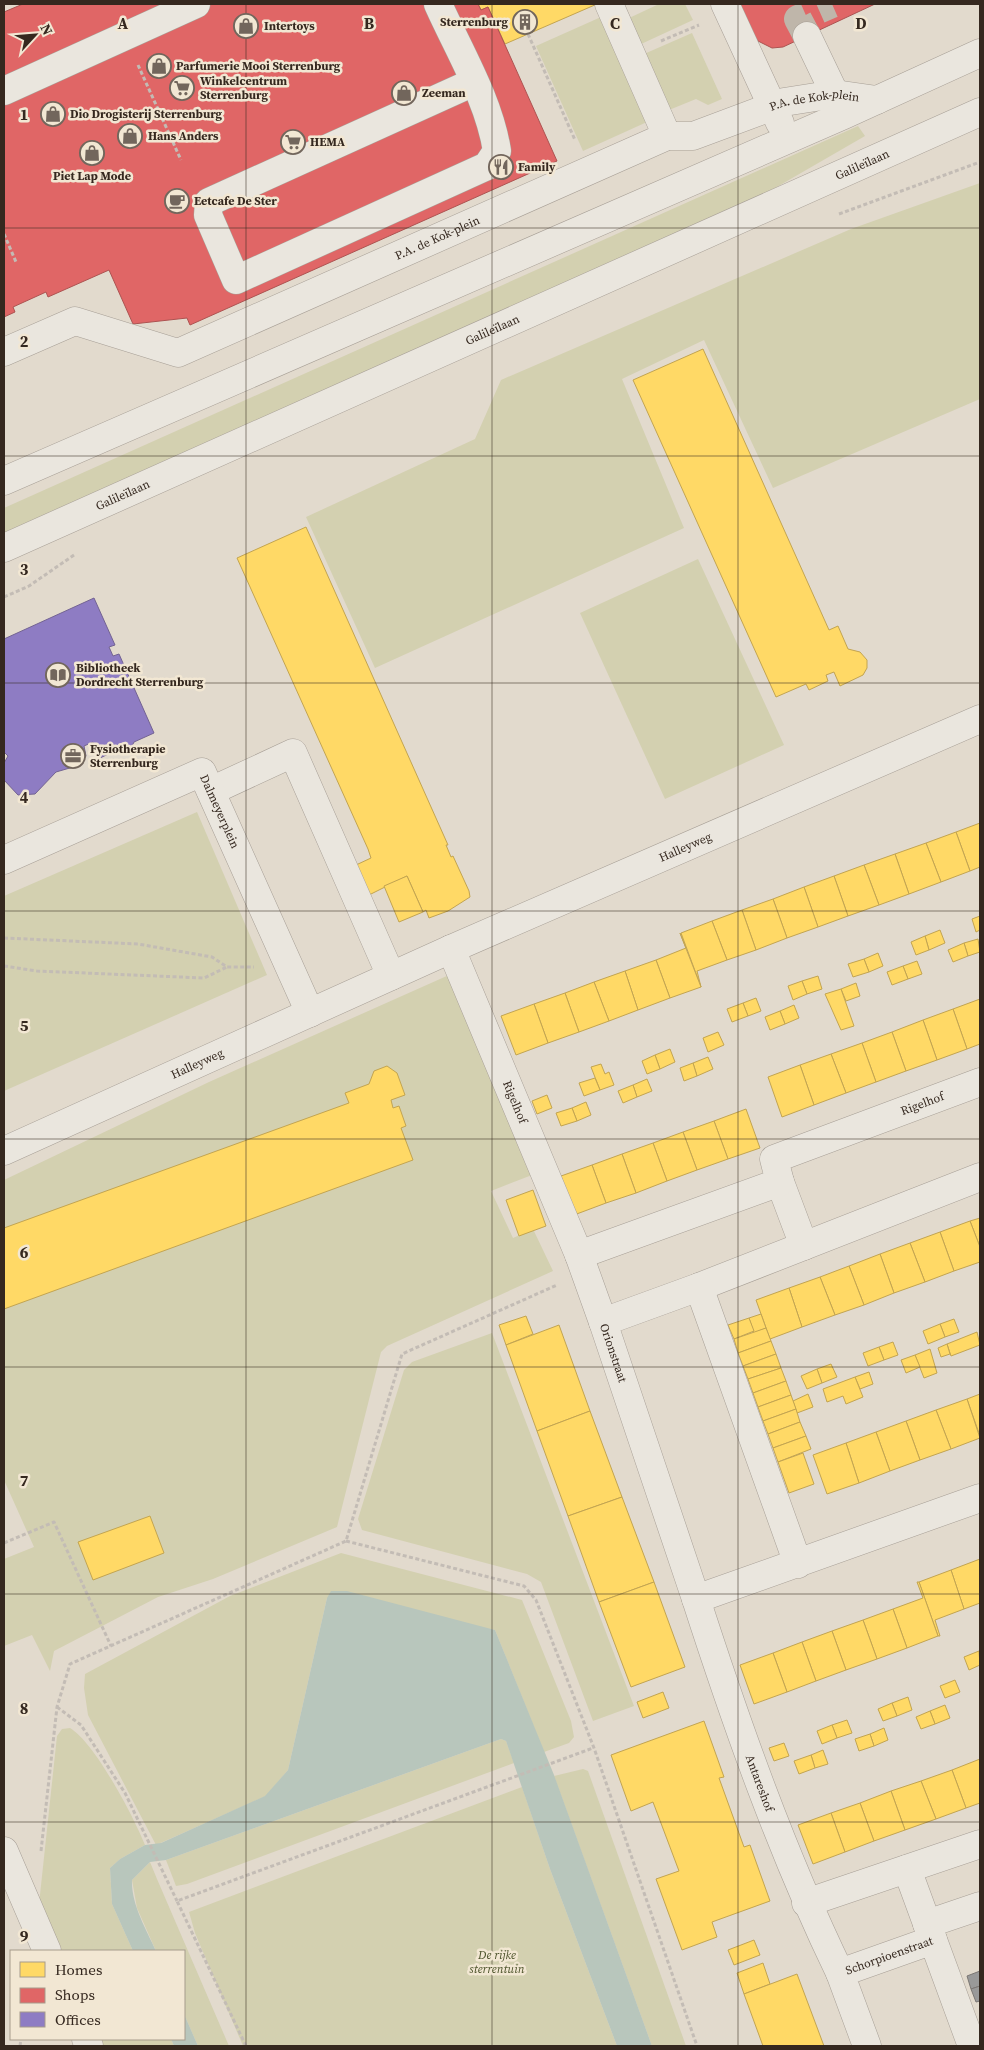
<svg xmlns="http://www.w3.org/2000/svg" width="984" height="2050" viewBox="0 0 984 2050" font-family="'Source Serif 4',serif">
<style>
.green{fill:#d3d0b0}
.water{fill:#b8c6bc}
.homes{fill:#ffd966;stroke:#c2a451}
.shops{fill:#e06666;stroke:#ad5351}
.offices{fill:#8e7cc3;stroke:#736392}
.industry{fill:#999;stroke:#7b7774}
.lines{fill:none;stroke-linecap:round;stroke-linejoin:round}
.minor-tunnel{stroke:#bfb6aa;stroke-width:28;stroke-dasharray:28 14;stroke-linecap:butt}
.minor-casing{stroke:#a79f96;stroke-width:29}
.path{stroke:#c3bcb5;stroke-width:3;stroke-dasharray:4 2.5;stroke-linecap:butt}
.minor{stroke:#eae6de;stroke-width:28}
.grid{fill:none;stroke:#35281f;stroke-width:1;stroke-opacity:0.55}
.labels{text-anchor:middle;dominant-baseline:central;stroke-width:5;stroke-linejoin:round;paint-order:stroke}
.poi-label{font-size:12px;font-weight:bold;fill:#35281f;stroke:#f2e7d3;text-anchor:start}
.street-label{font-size:12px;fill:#35281f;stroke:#f2e7d3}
.park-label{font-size:12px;font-style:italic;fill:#495027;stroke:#f2e7d3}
.grid-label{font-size:16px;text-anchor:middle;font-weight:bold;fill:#35281f;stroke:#f2e7d3;stroke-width:5;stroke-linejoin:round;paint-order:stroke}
</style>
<rect width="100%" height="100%" fill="#e2dacd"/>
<g class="green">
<path d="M659 4H685L693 20 639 45 627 19Z"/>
<path d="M601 17 647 122 583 151 536 46Z"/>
<path d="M692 33 722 99 708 105 696 99 669 110 644 54Z"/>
<path d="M858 126 865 136 744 206 4 538V508Z"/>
<path d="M980 183V399L773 488 704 340 622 379 684 528 375 668 306 517 475 439 501 380 851 229Z"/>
<path d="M698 559 784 745 665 799 580 613Z"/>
<path d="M197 812 267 975 4 1091V896Z"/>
<path d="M449 975 532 1175 491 1191 513 1238 533 1229 553 1271 387 1346 381 1352 337 1527 213 1579 158 1597 54 1651 50 1671 32 1635 4 1646V1559L34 1547 4 1480V1180L209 1082Z"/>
<path d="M492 1333 634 1706 593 1721 541 1582 527 1574 362 1530 358 1519 404 1370 412 1362Z"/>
<path d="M341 1553 522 1600 571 1721 574 1737 569 1743 544 1752 495 1630 327 1598 288 1770 266 1796 156 1845 88 1715 84 1688 85 1674 230 1596Z"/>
<path d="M70 1728C95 1743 134 1817 145 1845L120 1859 110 1868 112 1904 133 1951H60L39 1904 57 1736 62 1729Z"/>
<path d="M501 1739 506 1741 514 1763 187 1884 176 1886 166 1860Z"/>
<path d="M583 1769 588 1771 686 2046H652L554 1776Z"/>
<path d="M522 1787 550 1869 617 2046H243L195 1933 189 1912Z"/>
<path d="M150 1862 157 1879 229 2046H198L184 2014V1951H156L137 1908 132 1880Z"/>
<path d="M99 2039H171L174 2046H102Z"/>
</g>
<g class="water">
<path d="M331 1591H347L495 1630 554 1775 652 2046H617L550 1869 506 1741 501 1739 166 1860 150 1862 132 1880C131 1904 146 1929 156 1951H133L112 1904 110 1868 120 1859 145 1845 161 1843 265 1796 288 1770 327 1598Z"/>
<path d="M184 2014 198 2046H174L171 2039H184Z"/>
</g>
<g class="homes">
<path d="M478 4H597L505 44 488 7 481 10Z"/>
<path d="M703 349 829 630 838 626 848 649 860 652 867 660V668L863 675 840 686 834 672 826 675 828 681 809 690 806 684 776 697 633 380Z"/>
<path d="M306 527 448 845H446L451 857 453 856 469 891 470 897 448 911 429 918 426 910 423 912 407 876 369 895 356 865 371 858 368 849 237 558Z"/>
<path d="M980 823V867L970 871 956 832Z"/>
<path d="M956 832 970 871 941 882 926 843Z"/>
<path d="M926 843 941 882 909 894 895 854Z"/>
<path d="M895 854 909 894 879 905 864 865Z"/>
<path d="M864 865 879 905 848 916 834 876Z"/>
<path d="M407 876 423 912 399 922 384 886Z"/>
<path d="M834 876 848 916 818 927 804 887Z"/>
<path d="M804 887 818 927 787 938 773 899Z"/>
<path d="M773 899 787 938 756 950 742 910Z"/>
<path d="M742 910 756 950 727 960 712 921Z"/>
<path d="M980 916V930L976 932 972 919Z"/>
<path d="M712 921 727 960 697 971 701 987 681 933Z"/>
<path d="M940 930 945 943 929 950 925 936Z"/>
<path d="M680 933 701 987 670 998 656 960 686 948Z"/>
<path d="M925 936 929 950 916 955 911 942Z"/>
<path d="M978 939 980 952 968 956 964 943Z"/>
<path d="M964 943 968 956 953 962 948 950Z"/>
<path d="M878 953 883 966 869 972 864 959Z"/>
<path d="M864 959 869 972 853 977 848 964Z"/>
<path d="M656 960 670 998 638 1010 625 971Z"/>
<path d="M917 961 922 974 908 979 903 966Z"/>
<path d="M903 966 908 979 892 985 887 972Z"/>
<path d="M625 971 638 1010 609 1021 594 982Z"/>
<path d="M818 976 822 989 807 994 802 981Z"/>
<path d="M802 981 807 994 793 1000 788 986Z"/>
<path d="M594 982 609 1021 579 1032 565 993Z"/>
<path d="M856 983 860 996 846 1001 841 989Z"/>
<path d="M841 989 854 1026 841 1030 825 994Z"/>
<path d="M565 993 579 1032 548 1043 534 1004Z"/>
<path d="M756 998 761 1011 748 1016 743 1003Z"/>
<path d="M980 999V1044L967 1049 953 1009Z"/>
<path d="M743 1003 748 1016 732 1022 727 1009Z"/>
<path d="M534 1004 548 1043 516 1055 501 1016Z"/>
<path d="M794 1005 799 1018 785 1024 780 1011Z"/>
<path d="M953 1009 967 1049 937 1060 923 1020Z"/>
<path d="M780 1011 785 1024 770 1030 765 1017Z"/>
<path d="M923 1020 937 1060 906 1071 892 1032Z"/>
<path d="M718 1032 724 1045 708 1052 703 1038Z"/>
<path d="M892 1032 906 1071 876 1082 862 1043Z"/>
<path d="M862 1043 876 1082 846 1093 831 1054Z"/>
<path d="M670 1049 675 1062 660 1069 655 1055Z"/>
<path d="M831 1054 846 1093 814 1105 800 1065Z"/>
<path d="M655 1055 660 1069 647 1074 642 1061Z"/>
<path d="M708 1057 713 1069 697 1076 693 1063Z"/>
<path d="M693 1063 697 1076 684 1081 680 1068Z"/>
<path d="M601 1064 605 1074 609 1072 614 1085 600 1090 591 1067Z"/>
<path d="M800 1065 814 1105 782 1117 768 1077Z"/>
<path d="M387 1066 397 1073 405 1095 391 1100 393 1108 399 1106 406 1126 401 1128 413 1160 4 1309V1228L349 1103 345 1093 369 1084 374 1071Z"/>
<path d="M595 1078 600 1090 584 1096 579 1083Z"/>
<path d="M647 1079 652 1091 637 1097 633 1085Z"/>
<path d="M633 1085 637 1097 623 1103 618 1091Z"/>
<path d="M547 1095 552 1108 537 1114 532 1101Z"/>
<path d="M586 1102 591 1115 577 1121 572 1108Z"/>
<path d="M572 1108 577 1121 561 1126 556 1113Z"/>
<path d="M746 1109 760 1148 728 1159 714 1121Z"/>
<path d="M714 1121 728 1159 697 1170 683 1132Z"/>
<path d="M683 1132 697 1170 667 1181 653 1143Z"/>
<path d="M653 1143 667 1181 636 1193 622 1154Z"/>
<path d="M622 1154 636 1193 606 1203 592 1165Z"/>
<path d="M592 1165 606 1203 574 1215 561 1176Z"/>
<path d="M533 1190 546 1226 519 1236 506 1200Z"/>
<path d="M980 1218V1247L970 1221Z"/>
<path d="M970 1221 980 1247V1262L954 1271 940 1232Z"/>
<path d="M940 1232 954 1271 925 1282 910 1243Z"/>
<path d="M910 1243 925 1282 894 1293 880 1254Z"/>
<path d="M880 1254 894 1293 864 1305 849 1266Z"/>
<path d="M849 1266 864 1305 835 1315 820 1277Z"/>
<path d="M820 1277 835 1315 802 1327 789 1288Z"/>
<path d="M789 1288 802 1327 770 1339 756 1300Z"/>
<path d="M761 1314 766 1328 754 1333 749 1318Z"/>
<path d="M526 1316 533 1334 506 1345 499 1325Z"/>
<path d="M749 1318 754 1331 734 1339 728 1325Z"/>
<path d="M954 1319 959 1332 945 1337 940 1324Z"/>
<path d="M940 1324 945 1337 928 1344 923 1331Z"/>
<path d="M559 1325 590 1411 537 1431 506 1345Z"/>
<path d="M766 1328 771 1341 738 1353 734 1339Z"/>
<path d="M977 1332 980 1345 951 1356 947 1344Z"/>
<path d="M771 1341 776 1354 743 1366 738 1353Z"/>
<path d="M893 1342 898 1355 884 1360 879 1347Z"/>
<path d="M947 1344 950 1354 941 1357 938 1348Z"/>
<path d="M879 1347 884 1360 868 1366 863 1353Z"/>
<path d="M930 1349 937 1373 924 1378 915 1355Z"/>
<path d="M776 1354 781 1368 748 1379 743 1366Z"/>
<path d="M915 1355 920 1367 906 1373 901 1360Z"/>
<path d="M831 1364 837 1377 822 1383 817 1369Z"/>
<path d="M781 1368 786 1381 753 1393 748 1379Z"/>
<path d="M817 1369 822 1383 807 1389 801 1376Z"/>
<path d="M869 1372 873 1384 860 1389 855 1377Z"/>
<path d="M855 1377 863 1397 846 1404 843 1396 827 1402 823 1389Z"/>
<path d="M786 1381 791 1395 758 1407 753 1393Z"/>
<path d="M808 1394 813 1407 797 1413 793 1401Z"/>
<path d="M980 1394V1436L967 1399Z"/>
<path d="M791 1395 796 1409 763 1421 758 1407Z"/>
<path d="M967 1399 980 1438 951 1449 936 1410Z"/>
<path d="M796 1409 800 1422 768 1434 763 1421Z"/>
<path d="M936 1410 951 1449 920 1460 906 1421Z"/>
<path d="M590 1411 622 1497 568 1516 537 1431Z"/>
<path d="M906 1421 920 1460 890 1471 876 1432Z"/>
<path d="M800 1422 806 1436 773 1448 768 1434Z"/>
<path d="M876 1432 890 1471 859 1483 846 1443Z"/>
<path d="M806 1436 811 1449 778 1462 773 1448Z"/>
<path d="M846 1443 859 1483 827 1494 813 1455Z"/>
<path d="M803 1453 814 1484 789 1493 778 1462Z"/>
<path d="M622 1497 654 1582 599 1602 568 1516Z"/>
<path d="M150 1516 164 1553 93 1580 78 1542Z"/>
<path d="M980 1559V1603L964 1609 951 1570Z"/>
<path d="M951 1570 964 1609 935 1620 940 1636H938L919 1582Z"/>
<path d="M654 1582 685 1667 631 1687 599 1602Z"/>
<path d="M917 1582H919L938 1636 907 1648 893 1609 923 1598Z"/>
<path d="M893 1609 907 1648 877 1659 863 1620Z"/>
<path d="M863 1620 877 1659 846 1670 832 1631Z"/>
<path d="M832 1631 846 1670 816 1681 802 1642Z"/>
<path d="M802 1642 816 1681 787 1692 773 1653Z"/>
<path d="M979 1651 980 1665 969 1670 964 1657Z"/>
<path d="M773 1653 787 1692 754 1704 740 1665Z"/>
<path d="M955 1680 960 1692 945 1698 940 1686Z"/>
<path d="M663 1692 669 1708 643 1718 637 1702Z"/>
<path d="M908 1697 912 1710 897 1716 892 1703Z"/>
<path d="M892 1703 897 1716 883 1721 878 1709Z"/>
<path d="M945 1705 950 1718 935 1724 930 1711Z"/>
<path d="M930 1711 935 1724 921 1729 916 1717Z"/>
<path d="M847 1720 852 1733 837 1738 832 1725Z"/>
<path d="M704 1721 724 1777 719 1778 744 1847 750 1845 770 1901 712 1922 717 1937 682 1950 656 1879 679 1871 653 1802 631 1811 611 1755Z"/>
<path d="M832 1725 837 1738 822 1744 817 1731Z"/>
<path d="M884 1728 888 1740 874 1746 870 1734Z"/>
<path d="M870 1734 874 1746 859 1751 855 1739Z"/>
<path d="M784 1743 789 1756 774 1761 769 1748Z"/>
<path d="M823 1750 828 1764 815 1768 811 1755Z"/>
<path d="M811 1755 815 1768 799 1774 794 1761Z"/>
<path d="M980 1759V1803L966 1808 952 1770Z"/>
<path d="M952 1770 966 1808 936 1819 921 1781Z"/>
<path d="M921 1781 936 1819 905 1830 891 1791Z"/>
<path d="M891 1791 905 1830 874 1841 860 1803Z"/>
<path d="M860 1803 874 1841 845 1852 831 1813Z"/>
<path d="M831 1813 845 1852 813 1864 798 1825Z"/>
<path d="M754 1940 760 1955 734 1965 728 1950Z"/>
<path d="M763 1963 770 1984 744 1994 737 1973Z"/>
<path d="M797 1974 824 2046H763L744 1994Z"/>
</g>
<g class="shops">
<path d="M23 4H478L481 10 488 7 557 161 190 325 187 318 133 324 109 270 48 297 46 292 13 307 15 312 4 317V12Z"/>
<path d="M738 4H875L783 47 772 48 756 40Z"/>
</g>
<path class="offices" d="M94 598 115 645 109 647 113 656 119 654 154 733 134 742 130 750 121 748 100 758 93 742 84 746 86 756 80 765 56 772 35 794 18 795 4 780V763L8 756 4 752V639Z"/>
<g class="industry">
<path d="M980 1971V1986L971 1989 967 1976Z"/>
<path d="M980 1986V2001L976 2002 971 1989Z"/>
</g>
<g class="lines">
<path class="minor-tunnel" d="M807 36 798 19 832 4"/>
<defs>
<g id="minor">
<path d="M438 4C459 51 489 100 497 151L487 166 236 280 208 215 209 202 474 82"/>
<path d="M609 4 667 136"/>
<path d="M725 4 780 123"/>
<path d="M807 36 842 109"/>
<path d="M4 91 196 4"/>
<path id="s1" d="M4 352 75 321 178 353 667 136H693L784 102 835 94 877 100"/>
<path d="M4 481 844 115 980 53"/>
<path id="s2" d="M4 548 980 112"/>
<path d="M211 791 293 753 391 976"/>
<path id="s3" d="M4 860 202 772 310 1013"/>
<path id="s4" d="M451 949 579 1255 603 1322"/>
<path id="s5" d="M4 1151 451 949 980 719"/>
<path d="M780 1182 804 1246"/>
<path id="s6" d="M579 1255 780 1182 774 1159 980 1082"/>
<path d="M699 1287 980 1177"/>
<path id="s7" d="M798 1564 699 1287 603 1322 696 1599 980 1498"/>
<path id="s8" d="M696 1599C737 1726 782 1853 840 1973"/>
<path d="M4 1851 47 1951"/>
<path d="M907 1869 933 1940"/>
<path d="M806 1903 980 1844"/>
<path d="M927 1924 980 1906"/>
<path d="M86 2039 89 2046"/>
<path id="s9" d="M867 2046 840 1973 933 1940 972 2046"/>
</g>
</defs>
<use href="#minor" class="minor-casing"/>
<g class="path">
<path d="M528 34 575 140"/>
<path d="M661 41 699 25"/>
<path d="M138 65 181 160"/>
<path d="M839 214 980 162"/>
<path d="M4 234 16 262"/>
<path d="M4 597 29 586 74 555"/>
<path d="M4 938 138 944 212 957 227 967H254"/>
<path d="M4 966 37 971 204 978 227 967"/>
<path d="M346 1541 524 1586 536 1600 594 1748 697 2046"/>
<path d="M4 1543 54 1522 111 1646"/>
<path d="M57 1707 81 1725 125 1793 177 1901"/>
<path d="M41 1851 57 1707 70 1664 346 1541 402 1354 557 1285"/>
<path d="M20 2046 21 2039"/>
<path d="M246 2046 177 1901 593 1748"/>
</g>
<use href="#minor" class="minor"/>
</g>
<path class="grid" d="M246 4V2046M492 4V2046M738 4V2046M4 228H980M4 456H980M4 683H980M4 911H980M4 1139H980M4 1367H980M4 1594H980M4 1822H980"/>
<defs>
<symbol id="building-ring" viewBox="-11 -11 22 22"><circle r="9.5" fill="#f2e7d3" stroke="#72665c" stroke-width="1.5"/><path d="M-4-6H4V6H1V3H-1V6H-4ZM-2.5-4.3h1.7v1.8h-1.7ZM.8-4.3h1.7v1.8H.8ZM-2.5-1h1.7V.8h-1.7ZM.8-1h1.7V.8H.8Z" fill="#72665c"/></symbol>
<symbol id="shop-ring" viewBox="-11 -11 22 22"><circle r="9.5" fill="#f2e7d3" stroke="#72665c" stroke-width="1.5"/><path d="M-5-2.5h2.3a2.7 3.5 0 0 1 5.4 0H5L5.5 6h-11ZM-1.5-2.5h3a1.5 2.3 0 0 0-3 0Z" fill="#72665c"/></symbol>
<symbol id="supermarket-ring" viewBox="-11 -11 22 22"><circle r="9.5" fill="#f2e7d3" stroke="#72665c" stroke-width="1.5"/><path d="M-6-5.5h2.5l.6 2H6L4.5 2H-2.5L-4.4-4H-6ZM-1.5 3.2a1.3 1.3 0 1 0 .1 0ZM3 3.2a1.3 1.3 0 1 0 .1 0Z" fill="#72665c"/></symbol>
<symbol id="restaurant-ring" viewBox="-11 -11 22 22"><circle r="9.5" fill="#f2e7d3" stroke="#72665c" stroke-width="1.5"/><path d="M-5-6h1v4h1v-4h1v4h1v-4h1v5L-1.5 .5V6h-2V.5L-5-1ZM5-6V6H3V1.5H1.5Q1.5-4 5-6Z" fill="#72665c"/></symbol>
<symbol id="cafe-ring" viewBox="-11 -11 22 22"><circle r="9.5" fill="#f2e7d3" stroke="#72665c" stroke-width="1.5"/><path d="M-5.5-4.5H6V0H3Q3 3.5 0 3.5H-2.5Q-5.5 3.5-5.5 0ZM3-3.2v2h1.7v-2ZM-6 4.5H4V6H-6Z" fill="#72665c"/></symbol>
<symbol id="library-ring" viewBox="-11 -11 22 22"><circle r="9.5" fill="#f2e7d3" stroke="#72665c" stroke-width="1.5"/><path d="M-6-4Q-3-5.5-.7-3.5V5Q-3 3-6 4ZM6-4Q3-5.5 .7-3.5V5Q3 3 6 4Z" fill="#72665c"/></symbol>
<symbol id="office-ring" viewBox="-11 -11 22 22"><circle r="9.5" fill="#f2e7d3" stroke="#72665c" stroke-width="1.5"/><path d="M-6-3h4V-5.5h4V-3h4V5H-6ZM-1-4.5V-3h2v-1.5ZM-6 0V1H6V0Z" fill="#72665c"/></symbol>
</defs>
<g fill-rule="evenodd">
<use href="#building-ring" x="511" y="8" width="28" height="28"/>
<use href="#shop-ring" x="232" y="12" width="28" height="28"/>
<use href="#shop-ring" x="145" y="52" width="28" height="28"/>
<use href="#supermarket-ring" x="168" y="74" width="28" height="28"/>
<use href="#shop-ring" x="390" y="79" width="28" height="28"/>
<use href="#shop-ring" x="39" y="100" width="28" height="28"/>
<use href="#shop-ring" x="116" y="122" width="28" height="28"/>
<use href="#supermarket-ring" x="279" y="128" width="28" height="28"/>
<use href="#shop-ring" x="78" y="139" width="28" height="28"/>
<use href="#restaurant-ring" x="487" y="153" width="28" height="28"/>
<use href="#cafe-ring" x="163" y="187" width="28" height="28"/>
<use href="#library-ring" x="44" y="661" width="28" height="28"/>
<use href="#office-ring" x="59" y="742" width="28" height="28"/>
</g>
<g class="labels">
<g class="poi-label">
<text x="508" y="22" text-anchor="end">Sterrenburg</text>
<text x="264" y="26">Intertoys</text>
<text x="176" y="66">Parfumerie Mooi Sterrenburg</text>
<text x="200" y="81">Winkelcentrum<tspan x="200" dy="14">Sterrenburg</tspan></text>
<text x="422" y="93">Zeeman</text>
<text x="70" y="114">Dio Drogisterij Sterrenburg</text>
<text x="148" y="136">Hans Anders</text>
<text x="310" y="142">HEMA</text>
<text x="518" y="167">Family</text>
<text x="92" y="176" text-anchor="middle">Piet Lap Mode</text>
<text x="194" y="201">Eetcafe De Ster</text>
<text x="76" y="668">Bibliotheek<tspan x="76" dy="14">Dordrecht Sterrenburg</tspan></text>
<text x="90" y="749">Fysiotherapie<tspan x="90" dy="14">Sterrenburg</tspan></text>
</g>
<g class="street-label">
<text stroke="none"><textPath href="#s1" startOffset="874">P.A. de Kok-plein</textPath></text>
<text stroke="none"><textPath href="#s2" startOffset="940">Galileïlaan</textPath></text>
<text stroke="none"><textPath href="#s1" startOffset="469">P.A. de Kok-plein</textPath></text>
<text stroke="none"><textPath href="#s2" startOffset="535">Galileïlaan</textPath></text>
<text stroke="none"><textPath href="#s2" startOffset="130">Galileïlaan</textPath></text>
<text stroke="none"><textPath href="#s3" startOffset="260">Dalmeyerplein</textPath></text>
<text stroke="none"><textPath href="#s5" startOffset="746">Halleyweg</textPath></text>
<text stroke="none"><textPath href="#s5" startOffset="212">Halleyweg</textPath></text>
<text stroke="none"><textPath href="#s4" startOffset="166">Rigelhof</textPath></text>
<text stroke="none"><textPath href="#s6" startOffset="396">Rigelhof</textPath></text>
<text stroke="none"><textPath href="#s7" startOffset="429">Orionstraat</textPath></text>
<text stroke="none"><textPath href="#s8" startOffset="195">Antareshof</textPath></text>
<text stroke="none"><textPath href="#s9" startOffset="130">Schorpioenstraat</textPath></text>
</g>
<g class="park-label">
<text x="497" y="1955">De rijke<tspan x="497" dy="14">sterrentuin</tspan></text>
</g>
</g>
<g class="grid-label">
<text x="123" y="29">A</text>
<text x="369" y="29">B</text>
<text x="615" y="29">C</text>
<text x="861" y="29">D</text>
<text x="24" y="120">1</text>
<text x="24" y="347">2</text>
<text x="24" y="575">3</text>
<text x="24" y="803">4</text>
<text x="24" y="1031">5</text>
<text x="24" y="1258">6</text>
<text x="24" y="1486">7</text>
<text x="24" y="1714">8</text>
<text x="24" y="1942">9</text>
</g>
<rect width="984" height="2050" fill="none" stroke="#35281f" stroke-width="10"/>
<rect x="10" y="1950" width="175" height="90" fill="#f2e7d3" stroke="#a69b8b"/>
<rect x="20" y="1962" width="25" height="15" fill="#ffd966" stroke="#a69b8b"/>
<text x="55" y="1975" font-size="15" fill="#35281f">Homes</text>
<rect x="20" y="1988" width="25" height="15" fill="#e06666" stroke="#a69b8b"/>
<text x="55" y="2000" font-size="15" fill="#35281f">Shops</text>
<rect x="20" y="2012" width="25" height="15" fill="#8e7cc3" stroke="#a69b8b"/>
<text x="55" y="2025" font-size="15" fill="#35281f">Offices</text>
<g transform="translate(35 35) rotate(64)" stroke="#f2e7d3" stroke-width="4" paint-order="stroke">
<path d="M0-4L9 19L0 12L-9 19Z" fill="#35281f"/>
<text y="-8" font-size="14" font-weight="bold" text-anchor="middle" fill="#35281f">N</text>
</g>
</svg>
